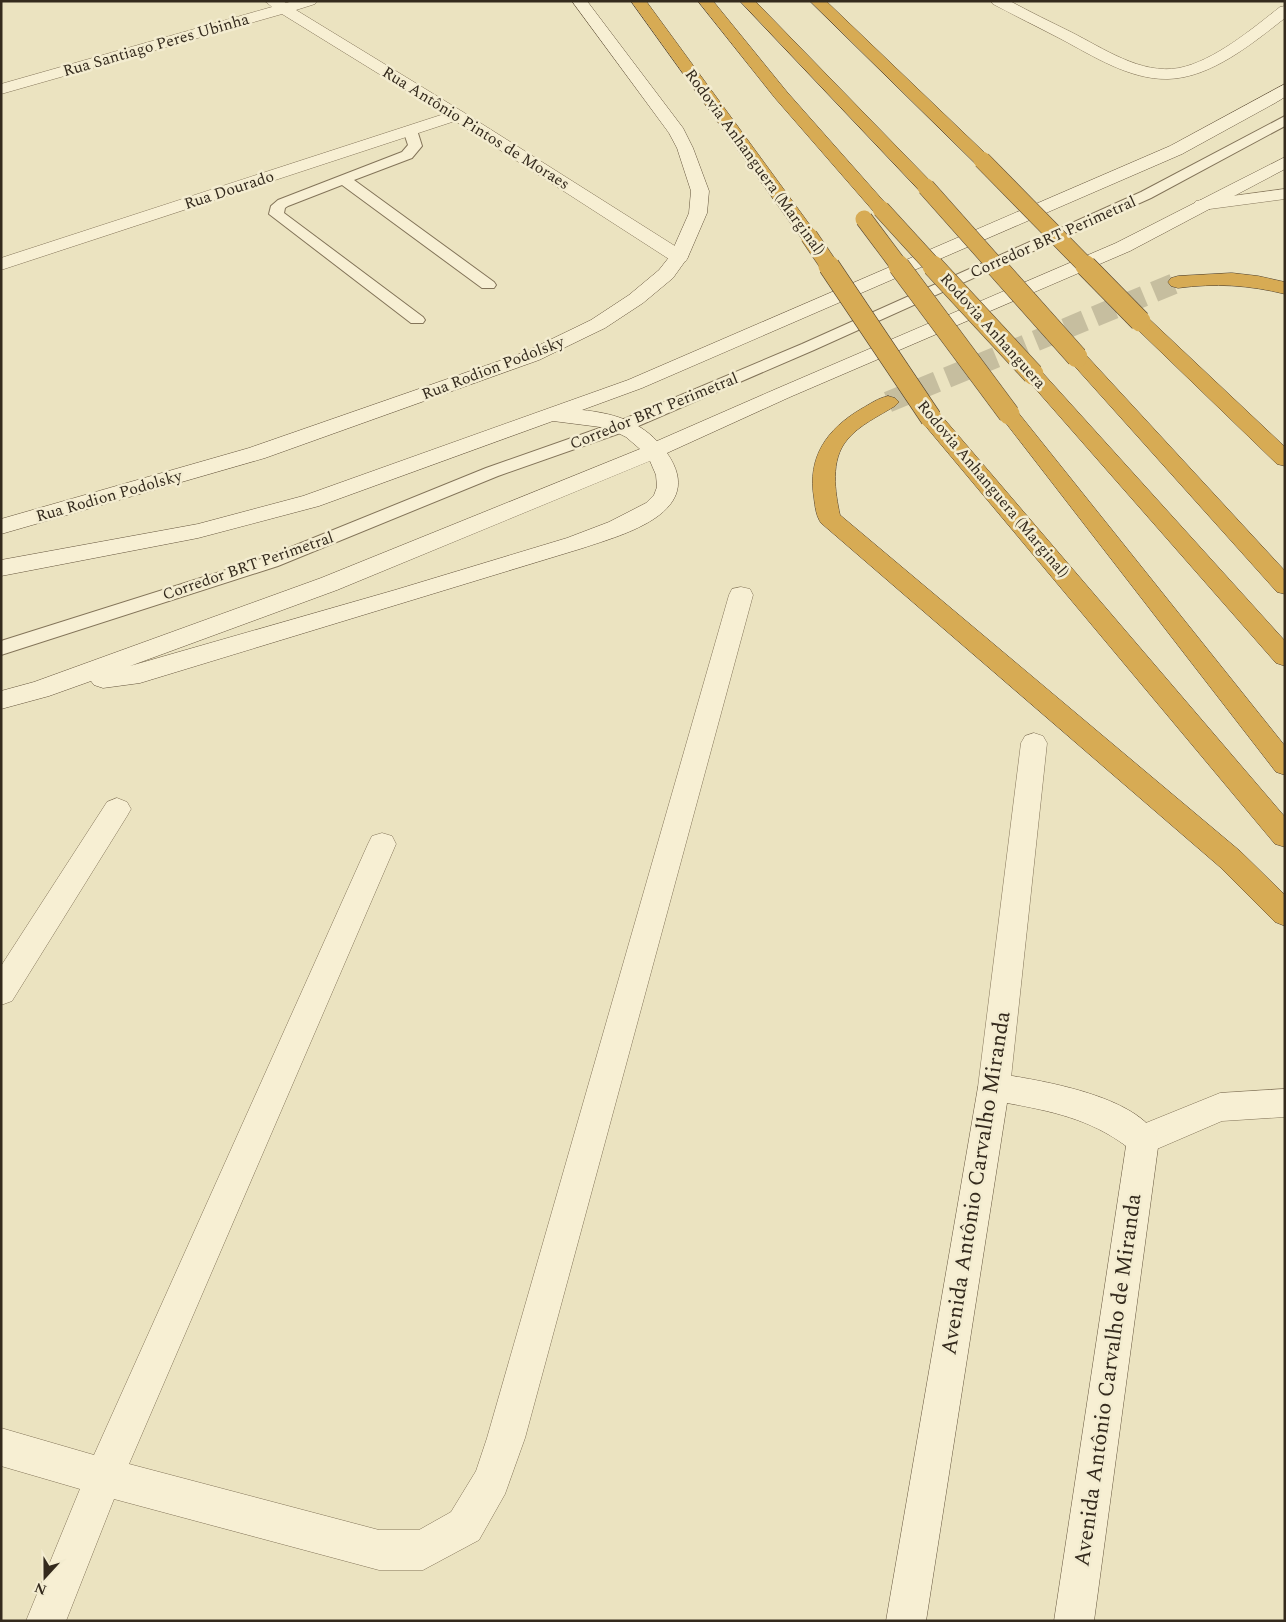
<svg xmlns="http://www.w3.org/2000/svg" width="1286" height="1622" viewBox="0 0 1286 1622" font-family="Spectral,serif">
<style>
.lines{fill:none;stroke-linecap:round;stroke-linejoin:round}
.highway-tunnel{stroke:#c6be9f;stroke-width:21;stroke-dasharray:21 11;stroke-linecap:butt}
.lane-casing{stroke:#837459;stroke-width:2}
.street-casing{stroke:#837459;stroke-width:1}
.secondary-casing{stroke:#65553d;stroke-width:1}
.highway-casing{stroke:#51422e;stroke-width:1}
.lane{fill:#f7efd3;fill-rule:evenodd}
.street{fill:#f7efd3;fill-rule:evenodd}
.secondary{fill:#f7efd3;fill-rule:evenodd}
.highway{fill:#d7ab54;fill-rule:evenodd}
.highway-bridge-far1-casing{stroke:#51422e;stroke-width:18;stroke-linecap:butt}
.highway-bridge-casing{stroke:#51422e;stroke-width:22;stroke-linecap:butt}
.highway-bridge-far1{stroke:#d7ab54;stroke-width:17}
.highway-bridge{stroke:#d7ab54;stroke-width:21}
.labels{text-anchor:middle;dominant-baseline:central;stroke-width:5;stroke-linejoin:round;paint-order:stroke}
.far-street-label{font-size:16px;fill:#342a1d;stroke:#f3ecd0}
.near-street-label{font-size:22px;fill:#342a1d;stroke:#f3ecd0}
</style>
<rect width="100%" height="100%" fill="#ebe3c0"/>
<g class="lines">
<path class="highway-tunnel" d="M888 402 1178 282"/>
<defs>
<g id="lane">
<path d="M1285 116V126L1151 198 814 350 629 430 498 476 278 566 1 655V641L264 558 486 468 617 422 802 344 1141 192Z"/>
<path d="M410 126 417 130 422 146 412 158 354 180 494 282 496 285 494 288H482L342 185 288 206 285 208 284 213 423 317 425 320 423 323H411L269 214 271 206 278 200 402 152 408 145 403 130Z"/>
</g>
<g id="street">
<path d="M265 1H283L286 3 293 1H317L315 4 296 10 463 112 686 253 688 257 686 261 679 263 672 261 455 121 1 270V258L444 114 282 14 1 94V84L272 7Z"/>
<path d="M991 1H1010C1030 12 1051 22 1071 32 1103 48 1141 75 1179 68 1214 61 1252 29 1280 7L1285 6V18C1253 43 1211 78 1168 79 1130 80 1093 56 1061 39 1038 27 1015 16 993 4Z"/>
<path d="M1285 189V199L1202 210 1196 209 1193 205 1196 201 1202 200Z"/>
<path d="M741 587 750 589 753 595 525 1438 505 1494 479 1540 423 1570H379L114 1499 66 1621H26L80 1489 1 1466V1428L94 1455 368 844 372 836 382 833 392 836 396 844 129 1464 379 1530H419L451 1512 476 1471 487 1438 729 595 732 589Z"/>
<path d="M1034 733 1043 736 1047 743 1010 1087 1005 1097 994 1101 983 1097 978 1087 1021 743 1025 736Z"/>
<path d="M117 798 127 802 131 809 127 816 12 1001 1 1005V966L107 802Z"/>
<path d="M1285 1089V1117L1222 1121 1143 1155 1131 1151 1127 1140 1131 1129 1220 1093Z"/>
</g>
<g id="secondary">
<path d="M572 1H587L683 128 693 148 709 191 707 213 688 257 673 278 643 303 605 328 539 360 265 458 1 534V519L249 448 525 352 591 320 629 295 659 270 670 256 689 213 691 191 677 148 669 133Z"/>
<path d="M1285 84V97L1275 103 1182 154 642 388 582 410C611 413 637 420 657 441L776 389 1116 243 1285 157V169L1130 251 790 397 667 453C708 512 625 534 583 548L140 683 103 688 94 685 91 681 49 696 1 709V691L34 682 321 578 640 449 626 437 608 428 553 421 319 506 198 538 1 576V560L198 524 303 496 628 380 1170 146ZM650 461 656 475 657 487 654 495 646 503 609 522 567 538 395 590 130 666 337 590Z"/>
<path d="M994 1073C1038 1080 1139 1095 1159 1140L1094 1621H1054L1126 1146C1090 1119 1051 1111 1007 1103L926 1621H886L978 1087 983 1077Z"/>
</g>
<g id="highway">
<path d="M631 1H646L815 232 818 236 815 240 809 242 803 240Z"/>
<path d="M698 1H713L787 92 887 205 890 209 887 213 881 214 875 213 775 98Z"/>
<path d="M740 1H755L932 183 935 187 932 191 926 192 920 191Z"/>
<path d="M810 1H826L988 156 991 160 988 164 982 165 976 164Z"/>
<path d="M1232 273 1258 276 1285 282V294C1249 285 1215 283 1178 288L1171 286 1168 282 1171 278 1178 276Z"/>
<path d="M1140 315 1147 317 1285 447V466L1277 464 1133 325 1130 321 1133 317Z"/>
<path d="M1077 351 1084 353 1285 571V594L1277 592 1070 361 1067 357 1070 353Z"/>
<path d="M1033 368 1040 370 1285 641V666L1276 663 1026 378 1023 374 1026 370Z"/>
<path d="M888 396 895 398 899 402 895 406C879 416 859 425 847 440 830 460 835 492 840 515L1240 851 1285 895V926L1275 922 1220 867 821 523C816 516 815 506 814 498 807 457 827 429 861 409 870 404 878 398 888 396Z"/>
<path d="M1009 408 1016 410 1285 746V775L1276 772 1002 418 998 414 1002 410Z"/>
<path d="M931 412 939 413 1285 817V847L1275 844 923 423 920 418 923 413Z"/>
</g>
</defs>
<use href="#lane" class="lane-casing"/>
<use href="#street" class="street-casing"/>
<use href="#secondary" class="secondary-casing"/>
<use href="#highway" class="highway-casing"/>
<use href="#lane" class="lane"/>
<use href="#street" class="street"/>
<use href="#secondary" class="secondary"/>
<use href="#highway" class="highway"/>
<defs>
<g id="highway-bridge-far1">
<path d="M982 160 1087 267"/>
<path d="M926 187 997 267"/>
<path d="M881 209 934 267"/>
<path d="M864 219 900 267"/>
<path d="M809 236 830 267"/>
</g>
<g id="highway-bridge">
<path d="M829 266 931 418"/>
<path d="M899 266 1009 414"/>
<path d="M933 266 1033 374"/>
<path d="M996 266 1077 357"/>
<path d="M1086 266 1140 321"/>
</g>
</defs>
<use href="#highway-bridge-far1" class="highway-bridge-far1-casing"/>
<use href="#highway-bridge" class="highway-bridge-casing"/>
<use href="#highway-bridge-far1" class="highway-bridge-far1"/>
<use href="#highway-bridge" class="highway-bridge"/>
</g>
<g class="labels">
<g class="far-street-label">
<text transform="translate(156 45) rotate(-16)">Rua Santiago Peres Ubinha</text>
<text transform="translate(476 128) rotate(32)">Rua Antônio Pintos de Moraes</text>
<text transform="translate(755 162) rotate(54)">Rodovia Anhanguera (Marginal)</text>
<text transform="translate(229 190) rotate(-18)">Rua Dourado</text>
<text transform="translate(1053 237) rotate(-24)">Corredor BRT Perimetral</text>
<text transform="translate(993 331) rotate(48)">Rodovia Anhanguera</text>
<text transform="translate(493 368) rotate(-21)">Rua Rodion Podolsky</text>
<text transform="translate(654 411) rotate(-22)">Corredor BRT Perimetral</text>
<text transform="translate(993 489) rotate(50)">Rodovia Anhanguera (Marginal)</text>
<text transform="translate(109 496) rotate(-16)">Rua Rodion Podolsky</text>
<text transform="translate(248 566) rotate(-19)">Corredor BRT Perimetral</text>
</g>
<g class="near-street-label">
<text transform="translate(976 1183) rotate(-81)">Avenida Antônio Carvalho Miranda</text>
<text transform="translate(1108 1380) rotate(-82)">Avenida Antônio Carvalho de Miranda</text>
</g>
</g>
<rect width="1286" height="1622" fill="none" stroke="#342a1d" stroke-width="5"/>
<g transform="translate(45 1577) rotate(201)" stroke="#f3ecd0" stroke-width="4" paint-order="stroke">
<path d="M0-4L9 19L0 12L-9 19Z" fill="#342a1d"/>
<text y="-8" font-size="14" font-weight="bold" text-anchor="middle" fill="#342a1d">N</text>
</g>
</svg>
